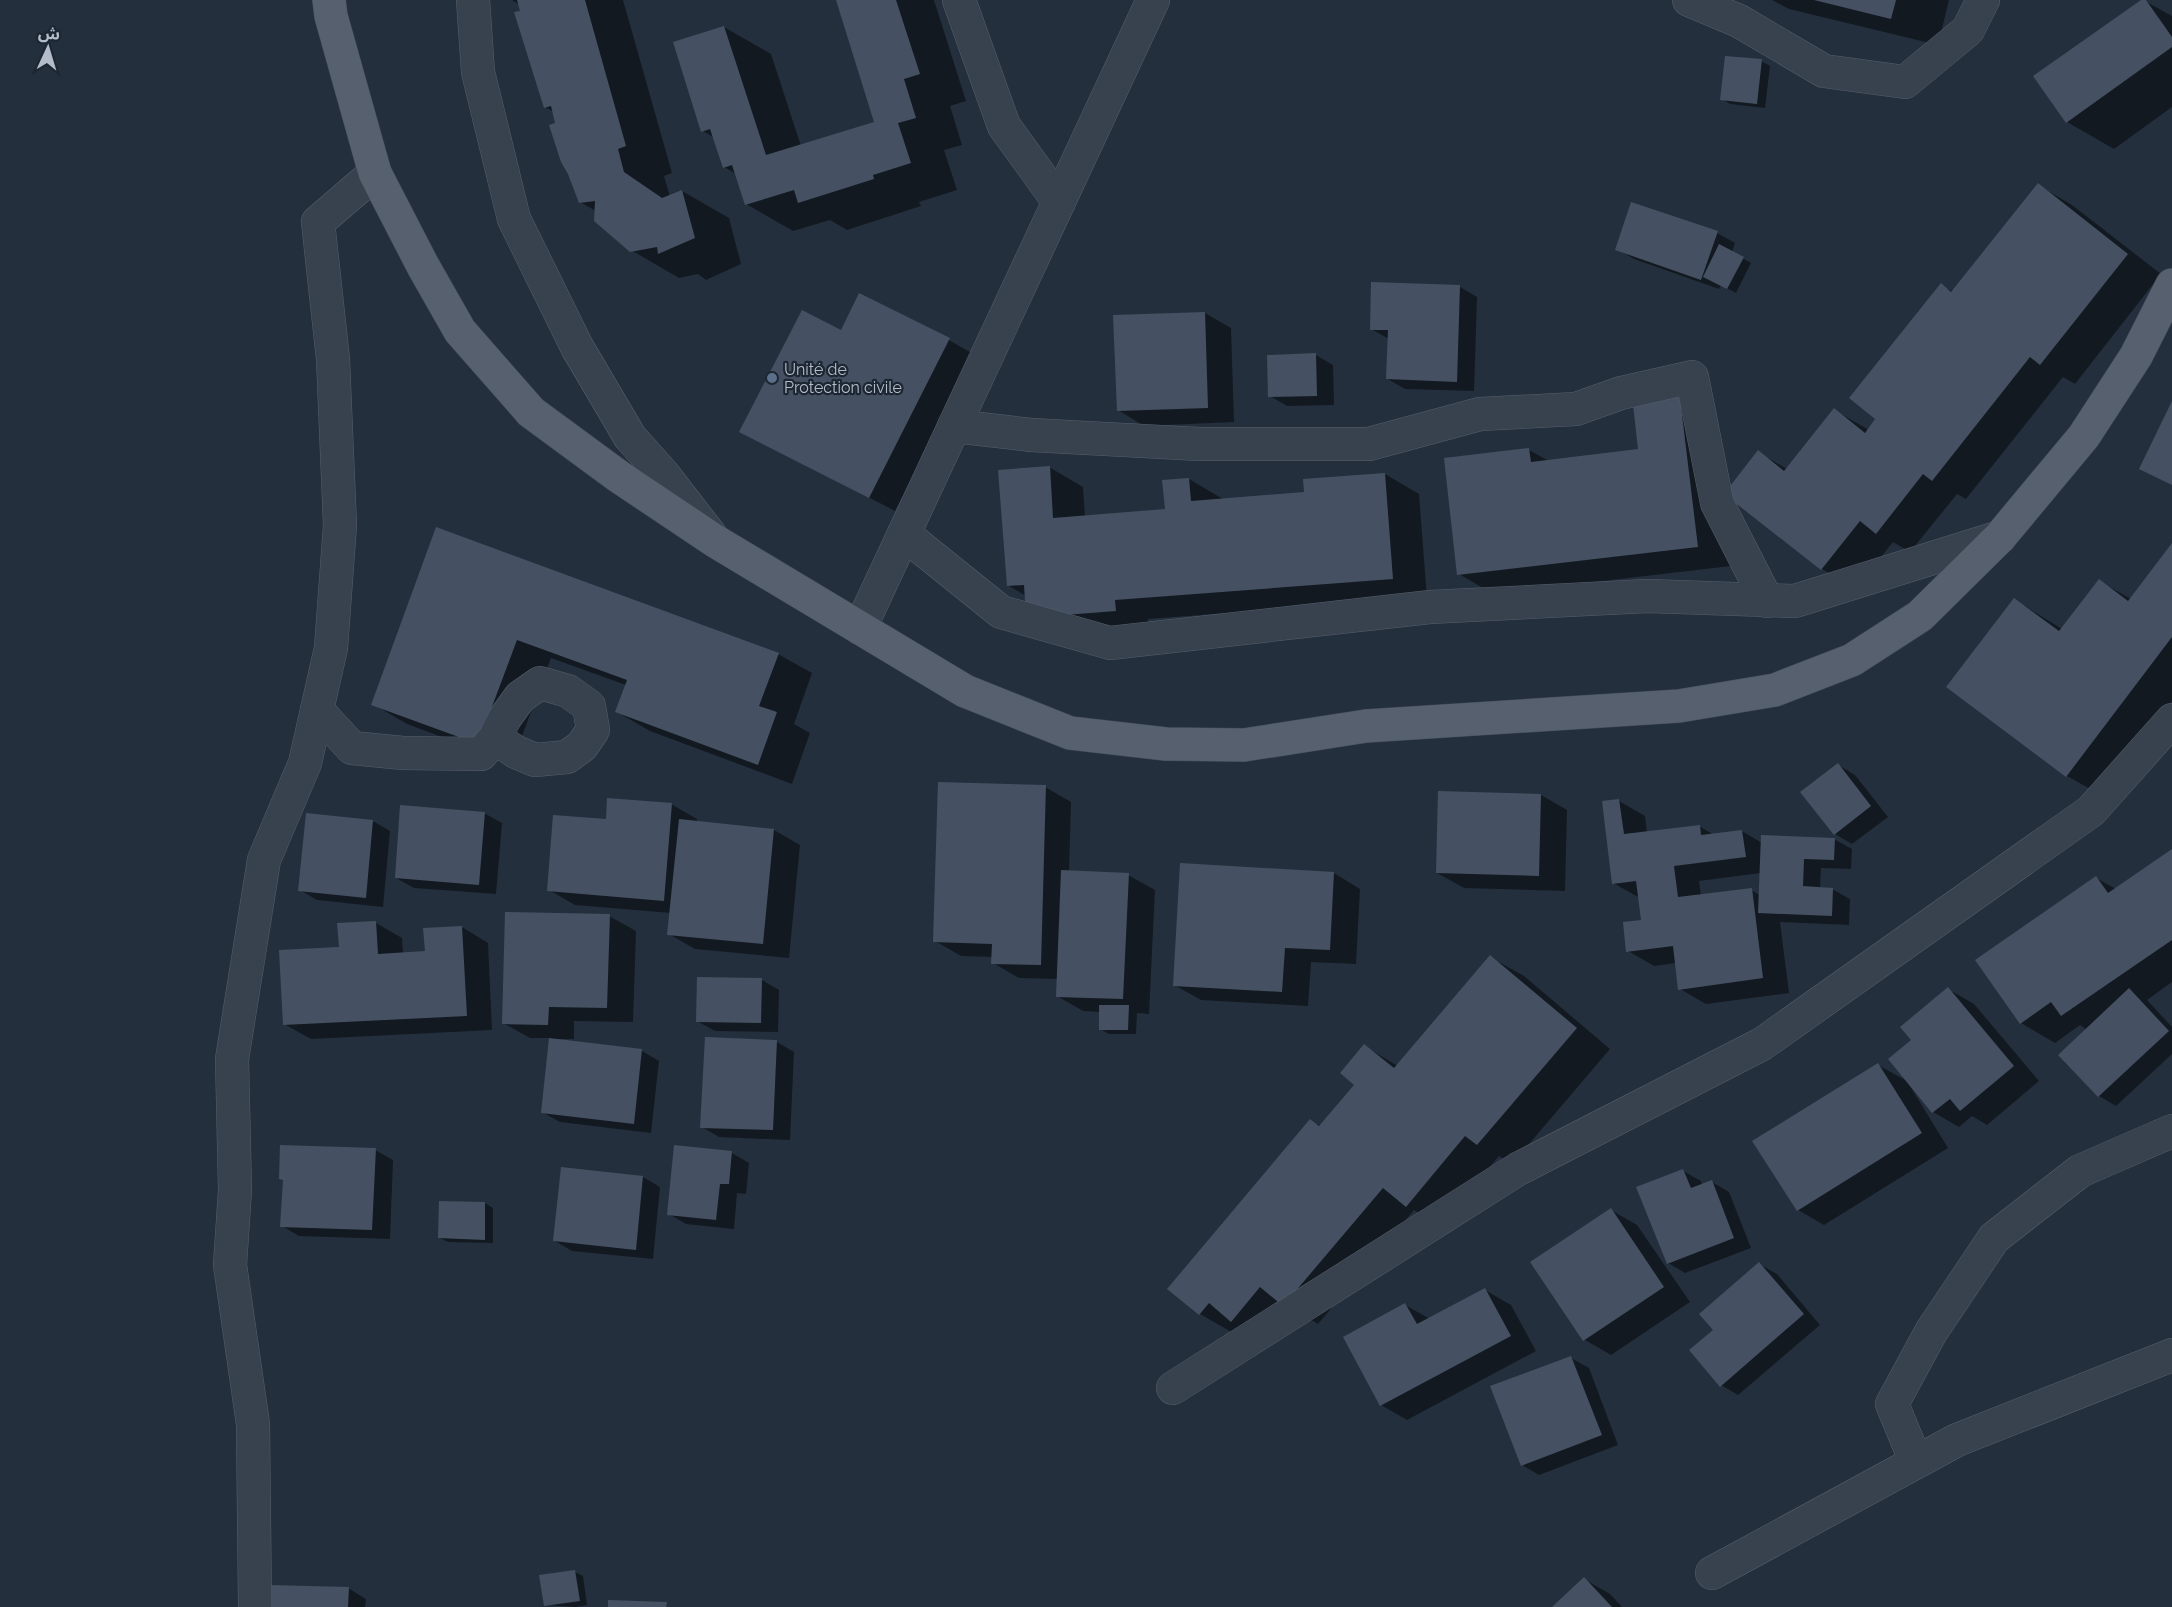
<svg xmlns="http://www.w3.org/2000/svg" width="2172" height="1607" viewBox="0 0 2172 1607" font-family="Raleway,'Noto Sans Arabic',sans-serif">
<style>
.shadow{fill:#0007;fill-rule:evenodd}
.building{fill:#455162}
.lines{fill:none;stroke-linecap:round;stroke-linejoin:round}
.minor-casing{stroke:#565f6c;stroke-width:34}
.major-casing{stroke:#414a57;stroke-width:34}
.minor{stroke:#38414e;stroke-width:33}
.major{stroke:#56606e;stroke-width:33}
.service-dot{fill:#5c6f8a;stroke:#1d2633;stroke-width:2}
.labels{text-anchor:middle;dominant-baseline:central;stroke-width:4.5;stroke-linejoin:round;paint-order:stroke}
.poi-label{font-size:16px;fill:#b4bcc9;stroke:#1d2633;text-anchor:start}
</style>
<rect width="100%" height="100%" fill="#242f3e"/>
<g class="shadow">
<path d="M512 0H623L672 173 664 176 670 197 682 191 729 218 741 264 706 280 698 274 679 278 631 250 596 211 580 202 554 112 545 107 520 5Z"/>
<path d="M838 0H934L966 101 950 106 962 145 944 150 957 190 919 202 921 206 847 230 830 220 793 231 746 204 736 174 724 167 715 138 703 131 724 27 771 54 801 146 876 123Z"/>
<path d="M1772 0H1949L1938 45 1789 9Z"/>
<path d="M2143 0 2172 16V107L2114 149 2067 122Z"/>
<path d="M1761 61 1770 66 1765 108 1730 104 1722 99Z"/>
<path d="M2038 185 2072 205 2161 274 2075 384 2063 377 1966 499 1957 494 1910 552 1893 542 1856 588 1822 569 1758 452 1787 469 1834 410 1869 430 1878 419 1941 285 1953 292Z"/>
<path d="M1632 204 1717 233 1735 243 1732 252 1751 263 1736 293 1721 285 1719 289 1634 259 1617 249Z"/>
<path d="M1460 287 1477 297 1474 391 1405 389 1388 379 1389 339 1371 329Z"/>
<path d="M1205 313 1231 328 1234 422 1144 426 1118 410Z"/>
<path d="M841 332 949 340 975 355 895 511 741 431Z"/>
<path d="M1316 355 1333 365 1334 405 1287 406 1270 396Z"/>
<path d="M1679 392 1731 566 1493 594 1459 574 1529 450 1549 461 1640 450Z"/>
<path d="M1049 467 1083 487 1085 517 1166 510 1189 479 1223 499 1306 494 1385 474 1419 494 1427 598 1148 619 1149 630 1062 637 1026 596 1009 586Z"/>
<path d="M437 529 778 654 812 673 794 724 810 733 792 784 650 731 617 712 626 685 551 658 512 763 407 724 373 704Z"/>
<path d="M2172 545V701L2101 795 2067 776 2015 600 2062 629 2099 581 2131 599Z"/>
<path d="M1838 765 1855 775 1888 817 1852 844 1835 834Z"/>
<path d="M1045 787 1071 802 1069 872 1128 875 1155 890 1149 1014 1137 1013 1136 1034H1109L1100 1029 1101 1012 1083 1011 1057 996 1058 979 1019 978 993 963V957L961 956 935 941Z"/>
<path d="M1541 795 1567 810 1565 891 1464 888 1437 873Z"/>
<path d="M1619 801 1645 816 1647 833 1699 826 1714 835 1742 831 1762 843 1834 839 1852 849 1851 869 1821 868 1820 889H1832L1850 899 1849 925 1780 922 1789 993 1706 1004 1680 989 1676 963 1654 966 1628 951 1643 921 1640 898 1613 883ZM1761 873 1760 895 1751 890 1701 896 1699 881Z"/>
<path d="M671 804 697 819V822L774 830 800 845 789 958 695 949 669 934 671 913 575 905 549 890 607 821Z"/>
<path d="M484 813 502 823 496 894 414 888 396 878Z"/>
<path d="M307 815 373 821 390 831 383 907 317 900 300 890Z"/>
<path d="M2172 850V982L2147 1000 2172 1027V1054L2116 1106 2099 1096 2087 1030 2080 1025 2055 1043 2021 1023 2096 878 2116 889Z"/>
<path d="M1334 873 1360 889 1356 964 1311 962 1308 1006 1201 1000 1174 985Z"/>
<path d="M609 916 636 931 633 1022 574 1021V1039H558V1041L642 1051 659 1061 651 1133 560 1122 542 1112 551 1038H530L503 1023Z"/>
<path d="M376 923 402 938 403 954 426 953 462 927 488 943 492 1030 311 1039 284 1024 340 948Z"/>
<path d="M1490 957 1524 976 1610 1049 1512 1164 1499 1156 1440 1225 1414 1210 1318 1324 1292 1309 1266 1340 1240 1325 1233 1333 1200 1314 1311 1121 1321 1126 1356 1085 1364 1046 1398 1066Z"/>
<path d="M762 980 779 990 778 1032 715 1031 697 1021Z"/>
<path d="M1948 989 1974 1004 2039 1081 1987 1125 1972 1116 1959 1127 1933 1112Z"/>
<path d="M777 1042 794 1052 790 1140 719 1137 702 1127Z"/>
<path d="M1878 1065 1907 1081 1948 1148 1824 1225 1798 1210Z"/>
<path d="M375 1150 393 1160 390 1239 299 1236 282 1226Z"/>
<path d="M732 1153 749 1163 746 1194 737 1193 734 1229 686 1224 669 1214Z"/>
<path d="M562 1169 643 1177 660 1187 653 1259 572 1251 555 1241Z"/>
<path d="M1683 1171 1701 1181 1702 1186 1712 1182 1729 1192 1751 1248 1685 1273 1668 1263Z"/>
<path d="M441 1202 485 1203 493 1208V1243L448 1242 440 1238Z"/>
<path d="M1611 1210 1637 1225 1690 1302 1611 1355 1585 1340 1532 1262Z"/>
<path d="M1759 1264 1777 1274 1820 1325 1738 1395 1721 1385 1715 1330Z"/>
<path d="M1485 1290 1511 1305 1536 1351 1407 1420 1381 1405 1405 1305 1430 1319Z"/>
<path d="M1571 1358 1589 1368 1618 1445 1539 1475 1522 1465Z"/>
<path d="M575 1572 583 1576 587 1605 575 1607 545 1605Z"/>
<path d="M1584 1579 1610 1594 1622 1607H1554Z"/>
<path d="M348 1588 366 1599 365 1607H268Z"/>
</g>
<g class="building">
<path d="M517 0H585L626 146 618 149 624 172 662 198 682 190 695 238 658 254 657 247 630 252 594 221 595 201 579 203 568 174 561 162 549 125 555 123 551 106 544 108 514 12 520 11Z"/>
<path d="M836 0H896L920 74 904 79 916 118 898 123 911 163 873 175 874 179 798 203 794 190 745 205 732 165 723 168 710 129 701 132 673 42 724 26 766 155 874 122Z"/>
<path d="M1814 0H1896L1891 19Z"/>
<path d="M2141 0H2146L2172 37V47L2066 123 2033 76Z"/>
<path d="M1725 56 1762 59 1757 104 1720 100Z"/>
<path d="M2038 183 2128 254 2040 365 2030 357 1932 481 1923 474 1876 534 1860 521 1821 570 1724 494 1758 450 1784 471 1834 408 1865 433 1875 419 1849 398 1941 283 1951 292Z"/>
<path d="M1631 202 1718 231 1701 280 1615 250Z"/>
<path d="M1719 244 1744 257 1727 289 1703 277Z"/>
<path d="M1371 282 1460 285 1457 382 1386 379 1388 330H1370Z"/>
<path d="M859 293 950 338 869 498 739 432 802 310 841 330Z"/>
<path d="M1205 312 1208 408 1117 411 1113 315Z"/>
<path d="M1316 353 1317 396 1268 397 1267 355Z"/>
<path d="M1679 390 1698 547 1457 575 1444 458 1529 448 1531 462 1638 449 1632 396Z"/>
<path d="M2172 401V485L2139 469Z"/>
<path d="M1050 466 1053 518 1165 509 1162 480 1189 478 1191 501 1304 492 1303 479 1385 473 1393 579 1115 600 1116 611 1026 618 1024 585 1007 586 998 470Z"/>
<path d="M436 527 779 653 759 706 777 712 758 765 615 712 627 680 517 640 478 744 371 705Z"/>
<path d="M2172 543V637L2066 777 1946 687 2014 598 2059 631 2099 579 2128 601Z"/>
<path d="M1838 763 1871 806 1834 835 1800 792Z"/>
<path d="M938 782 1046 785 1041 965 991 964 992 944 933 942Z"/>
<path d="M1438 791 1541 794 1539 876 1436 873Z"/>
<path d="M607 798 672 803 664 901 547 891 553 815 606 819Z"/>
<path d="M1619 799 1624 834 1700 825 1701 835 1742 830 1746 857 1674 866 1678 897 1752 888 1763 978 1678 990 1673 946 1626 952 1623 922 1641 920 1636 881 1612 884 1602 801Z"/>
<path d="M400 805 485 812 479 885 395 878Z"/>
<path d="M306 813 373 820 366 898 298 891Z"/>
<path d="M679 819 774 829 763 944 667 935Z"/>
<path d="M1761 835 1835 838 1834 860 1804 859 1803 886 1833 888 1832 916 1758 913Z"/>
<path d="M2172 849V940L2061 1016 2051 1002 2020 1024 1975 960 2096 876 2108 893Z"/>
<path d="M1180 863 1334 872 1330 950 1285 948 1282 992 1173 986Z"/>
<path d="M1061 870 1129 873 1123 999 1056 997Z"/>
<path d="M505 912 610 914 607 1008 549 1007 548 1025 502 1024Z"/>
<path d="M376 921 378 954 425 951 423 928 462 926 467 1016 283 1025 279 950 339 947 337 923Z"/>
<path d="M1490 955 1577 1028 1477 1145 1465 1136 1406 1207 1383 1188 1283 1306 1260 1287 1231 1322 1209 1303 1199 1315 1167 1289 1310 1119 1319 1126 1354 1085 1340 1073 1364 1044 1394 1068Z"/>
<path d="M697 977 762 978 761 1023 696 1022Z"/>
<path d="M1948 987 2014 1066 1960 1111 1950 1099 1932 1113 1888 1059 1911 1040 1900 1027Z"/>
<path d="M2129 988 2169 1031 2098 1097 2058 1055Z"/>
<path d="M1099 1005H1129L1128 1030H1099Z"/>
<path d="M705 1037 777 1040 773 1130 700 1128Z"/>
<path d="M549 1038 642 1049 634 1124 541 1113Z"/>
<path d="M1878 1063 1922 1133 1797 1211 1752 1141Z"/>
<path d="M280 1145 376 1148 372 1230 280 1227 283 1180 279 1179Z"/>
<path d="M674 1145 732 1151 729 1184H720L716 1220 667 1215Z"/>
<path d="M561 1167 643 1176 636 1250 553 1241Z"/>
<path d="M1683 1169 1691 1188 1712 1180 1734 1238 1667 1264 1636 1187Z"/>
<path d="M439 1201 485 1202V1240L438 1238Z"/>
<path d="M1611 1208 1664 1287 1583 1341 1530 1262Z"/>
<path d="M1759 1262 1804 1314 1720 1387 1689 1350 1713 1330 1699 1314Z"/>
<path d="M1485 1288 1511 1336 1380 1406 1343 1337 1405 1303 1417 1324Z"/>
<path d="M1571 1356 1602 1435 1521 1466 1490 1386Z"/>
<path d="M575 1570 580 1601 544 1606 539 1575Z"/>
<path d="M1584 1577 1612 1607H1552Z"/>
<path d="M267 1585 349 1587 348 1607H266Z"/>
<path d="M608 1600 667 1602 666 1607H608Z"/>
</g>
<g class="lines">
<defs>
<g id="minor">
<path d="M473 0 478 72 514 219 577 347 630 437 663 474 711 536"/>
<path d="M959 0 1004 126 1059 202"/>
<path d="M1689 0 1739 21 1824 71 1905 82 1968 30 1983 0"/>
<path d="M954 426 1031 435 1199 444H1369L1480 414 1576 409 1621 393 1692 377 1717 503 1767 601"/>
<path d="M904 534 1001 612 1110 643 1430 607 1648 596 1795 601 2000 537"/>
<path d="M860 628 1153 0"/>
<path d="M317 710 352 748 403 753 481 754 495 738 505 718 520 697 540 683 568 691 589 706 593 730 582 746 567 757 535 760 516 752 495 738"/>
<path d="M1173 1388 1518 1169 1762 1044 2091 811 2172 720"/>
<path d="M1916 1462 1892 1404 1931 1332 1994 1238 2080 1171 2172 1131"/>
<path d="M1712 1573 1957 1440 2172 1355"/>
<path d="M255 1607 253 1424 230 1265 235 1190 232 1059 264 860 305 763 331 648 340 525 333 359 318 222 375 173"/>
</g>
<path id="major" d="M329 0 331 16 375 173 423 266 460 331 531 412 618 476 715 541 965 691 1070 733 1166 744 1244 745 1366 726 1679 706 1775 690 1852 660 1920 616 2000 537 2084 436 2136 356 2172 285"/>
</defs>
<use href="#minor" class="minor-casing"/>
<use href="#major" class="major-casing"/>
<use href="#minor" class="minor"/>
<use href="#major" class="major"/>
</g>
<circle class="service-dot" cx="772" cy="378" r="6"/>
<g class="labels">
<g class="poi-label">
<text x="784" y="369">Unité de<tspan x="784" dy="18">Protection civile</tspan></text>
</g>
</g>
<g transform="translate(48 48) rotate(4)" stroke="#1d2633" stroke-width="4.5" paint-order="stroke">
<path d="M0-4.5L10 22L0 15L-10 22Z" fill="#b4bcc9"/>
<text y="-9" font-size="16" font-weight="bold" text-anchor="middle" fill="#b4bcc9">ش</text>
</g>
</svg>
